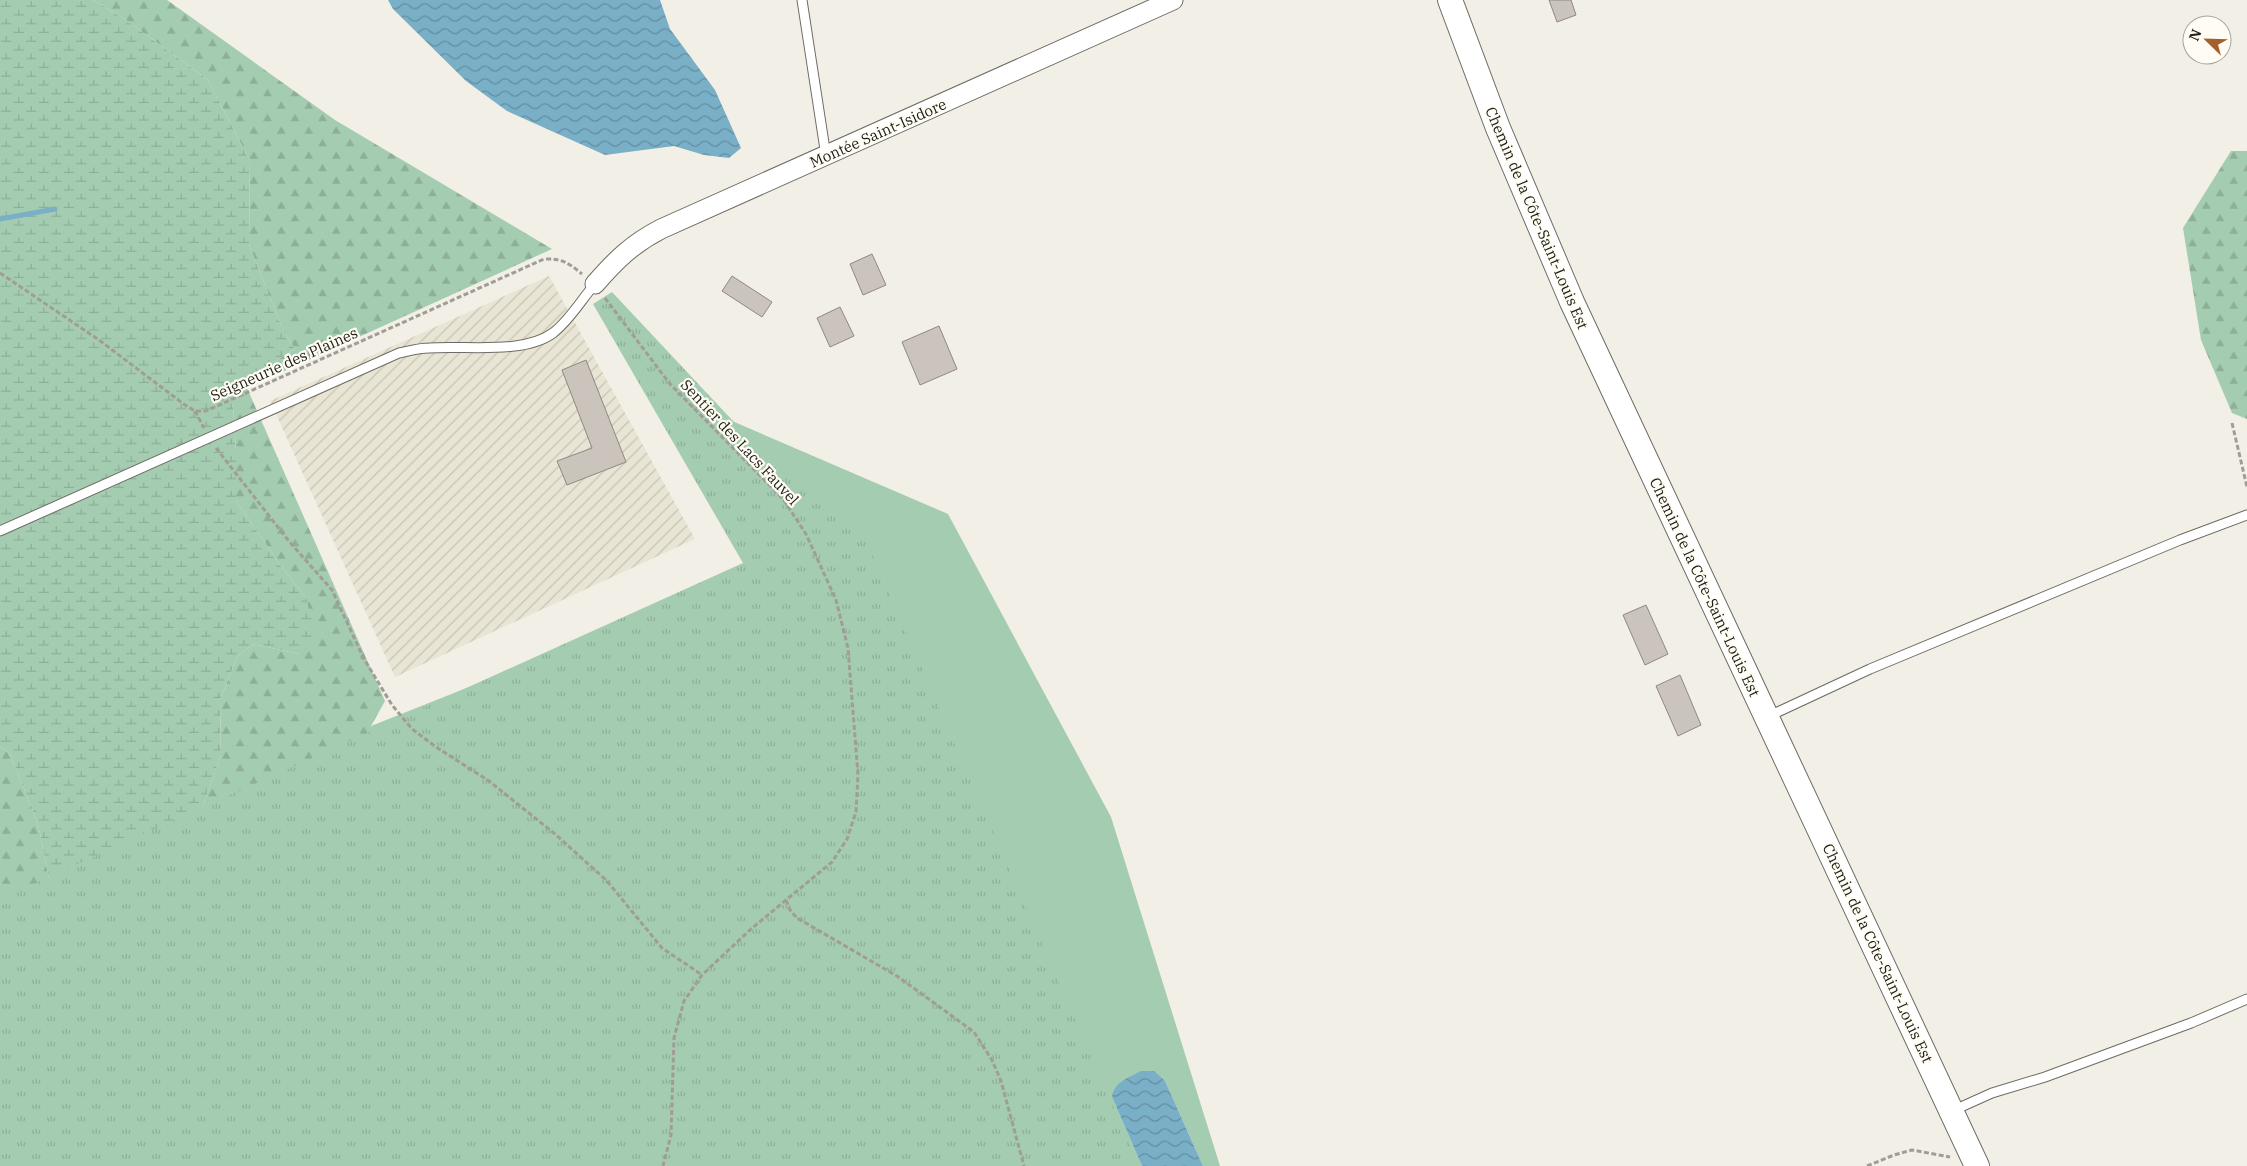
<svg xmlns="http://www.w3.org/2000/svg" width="2247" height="1166" viewBox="0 0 2247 1166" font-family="'IBM Plex Serif',serif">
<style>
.industrial{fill:url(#industrial-furrows)}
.green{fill:#a4ccb1}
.forest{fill:url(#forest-firs)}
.wetland{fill:url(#wetland-marsh)}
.park{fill:url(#park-tufts)}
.water{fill:url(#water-waves)}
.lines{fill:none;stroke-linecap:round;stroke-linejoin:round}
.stream{stroke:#79afc7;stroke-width:5}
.building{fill:#cac4bd;stroke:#8e8881}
.service-casing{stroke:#6d6b63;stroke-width:11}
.minor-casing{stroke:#6d6b63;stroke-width:21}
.tertiary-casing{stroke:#6d6b63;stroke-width:26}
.path{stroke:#a09d96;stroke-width:3;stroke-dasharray:5 2.5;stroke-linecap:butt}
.service{stroke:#fff;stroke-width:9}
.minor{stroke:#fff;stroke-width:19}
.tertiary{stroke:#fff;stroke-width:24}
.labels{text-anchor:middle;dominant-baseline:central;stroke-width:4.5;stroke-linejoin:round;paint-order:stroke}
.street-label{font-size:15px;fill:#21201c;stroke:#fffdf3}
</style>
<defs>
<pattern id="industrial-furrows" width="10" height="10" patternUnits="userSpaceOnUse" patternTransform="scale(1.25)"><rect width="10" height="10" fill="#e9e5d4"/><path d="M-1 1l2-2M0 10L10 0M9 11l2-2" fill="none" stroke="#c8c4b5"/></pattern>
<pattern id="forest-firs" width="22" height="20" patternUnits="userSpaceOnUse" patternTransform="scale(1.25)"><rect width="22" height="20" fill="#a4ccb1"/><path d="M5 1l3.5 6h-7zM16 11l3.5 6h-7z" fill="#8daf98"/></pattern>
<pattern id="wetland-marsh" width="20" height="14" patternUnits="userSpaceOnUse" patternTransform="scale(1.25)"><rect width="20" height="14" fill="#a4ccb1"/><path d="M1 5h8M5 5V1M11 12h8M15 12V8" fill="none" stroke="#8daf98"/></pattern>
<pattern id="park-tufts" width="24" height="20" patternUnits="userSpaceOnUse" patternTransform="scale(1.25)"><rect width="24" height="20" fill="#a4ccb1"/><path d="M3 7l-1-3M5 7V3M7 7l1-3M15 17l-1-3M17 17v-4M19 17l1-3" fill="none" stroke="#8daf98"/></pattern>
<pattern id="water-waves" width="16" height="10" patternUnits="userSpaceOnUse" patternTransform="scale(1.25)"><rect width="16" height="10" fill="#79afc7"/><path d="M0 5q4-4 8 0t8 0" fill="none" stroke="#638ea1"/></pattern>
</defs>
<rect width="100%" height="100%" fill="#f2efe6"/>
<path class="industrial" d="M549 276 695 539 395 677 270 401Z"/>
<path class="green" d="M688 402 948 514 1111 817 1220 1166H1203L1165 1081 1112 1097 1142 1166H515L371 726 756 573Z"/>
<g class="forest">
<path d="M93 0H167L335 120 552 249 247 388 385 701 371 726 427 839 192 836 221 755 220 700 237 657 253 644 299 654 306 598 281 566 236 501V451L232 387 295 349 284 332 249 245 250 161 208 80 126 20Z"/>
<path d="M2231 151H2247V419L2232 413 2201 340 2183 228Z"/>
<path d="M0 746 10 754 38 824 53 899 0 1166Z"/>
</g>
<path class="wetland" d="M0 0H93L126 20 208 80 250 161 249 245 284 332 295 349 232 387 236 451V501L281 566 306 598 315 631 307 648 299 654 253 644 237 657 220 700 221 755 192 836 53 899 38 824 10 754 0 746Z"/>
<path class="park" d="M612 292 733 421 783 461 862 531 1139 1166H0V899L743 563 593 304Z"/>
<g class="water">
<path d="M388 0H660L670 29 715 90 741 148 729 158 704 155 674 146 605 155 507 111 466 81 393 9Z"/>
<path d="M1141 1071H1154L1165 1081 1203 1166H1142L1112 1097C1114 1082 1128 1078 1141 1071Z"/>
</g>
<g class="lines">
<path class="stream" d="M0 219 55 209"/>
</g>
<g class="building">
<path d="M1549 0H1571L1576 15 1557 22Z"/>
<path d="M872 254 886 285 863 295 850 264Z"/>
<path d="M732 276 772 302 762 317 722 291Z"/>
<path d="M840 307 854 336 830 347 817 318Z"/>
<path d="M939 326 957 369 920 385 902 342Z"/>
<path d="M586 360 626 462 567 485 557 461 592 448 562 370Z"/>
<path d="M1646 605 1668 654 1645 665 1623 615Z"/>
<path d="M1680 675 1701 725 1678 736 1656 686Z"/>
</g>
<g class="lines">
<defs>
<g id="service">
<path d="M802 0 826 156"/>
<path d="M0 531 399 353C409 351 419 348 429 348 464 345 523 355 553 333 570 320 581 300 595 284"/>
<path d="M1767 717 1870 669 2180 540 2247 515"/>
<path d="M1952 1111 1992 1093 2045 1077 2191 1023 2247 999"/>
</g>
<path id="minor" d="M595 284C616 260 632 244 661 229L1173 0"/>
<path id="tertiary" d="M1450 0 1498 128 1572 302 1977 1166"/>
</defs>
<use href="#service" class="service-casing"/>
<use href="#minor" class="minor-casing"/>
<use href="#tertiary" class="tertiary-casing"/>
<g class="path">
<path d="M0 273 99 340 185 405 195 411H206L544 259C561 258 569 263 582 274"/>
<path d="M605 298 670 384 783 499 806 534 836 600 848 648 858 775 856 812 847 839 832 862 751 929 702 975 684 1001 674 1038 671 1135 663 1166"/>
<path d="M195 411 204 428"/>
<path d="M2232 423 2247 487"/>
<path d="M216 448 288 540 332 590 364 659 392 705 412 729 436 747 489 781 555 834 607 881 662 948 702 975"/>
<path d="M786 900 790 910 797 918 897 976 974 1032 992 1060 1001 1081 1024 1166"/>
<path d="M1867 1166 1894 1155 1912 1150 1950 1157"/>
</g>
<use href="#service" class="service"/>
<use href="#minor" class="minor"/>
<use href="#tertiary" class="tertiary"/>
</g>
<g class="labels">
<g class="street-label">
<text transform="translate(878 133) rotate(-24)">Montée Saint-Isidore</text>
<text transform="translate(1537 218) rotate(67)">Chemin de la Côte-Saint-Louis Est</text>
<text transform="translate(284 364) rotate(-24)">Seigneurie des Plaines</text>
<text transform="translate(740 442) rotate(47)">Sentier des Lacs Fauvel</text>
<text transform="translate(1705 587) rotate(65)">Chemin de la Côte-Saint-Louis Est</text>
<text transform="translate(1878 953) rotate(65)">Chemin de la Côte-Saint-Louis Est</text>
</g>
</g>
<g transform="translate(2207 40) rotate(293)"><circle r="24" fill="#fffdf3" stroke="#a6a59d"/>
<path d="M0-4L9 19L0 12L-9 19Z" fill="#a2612c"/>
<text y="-8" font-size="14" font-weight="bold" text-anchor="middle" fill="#21201c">N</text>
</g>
</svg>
